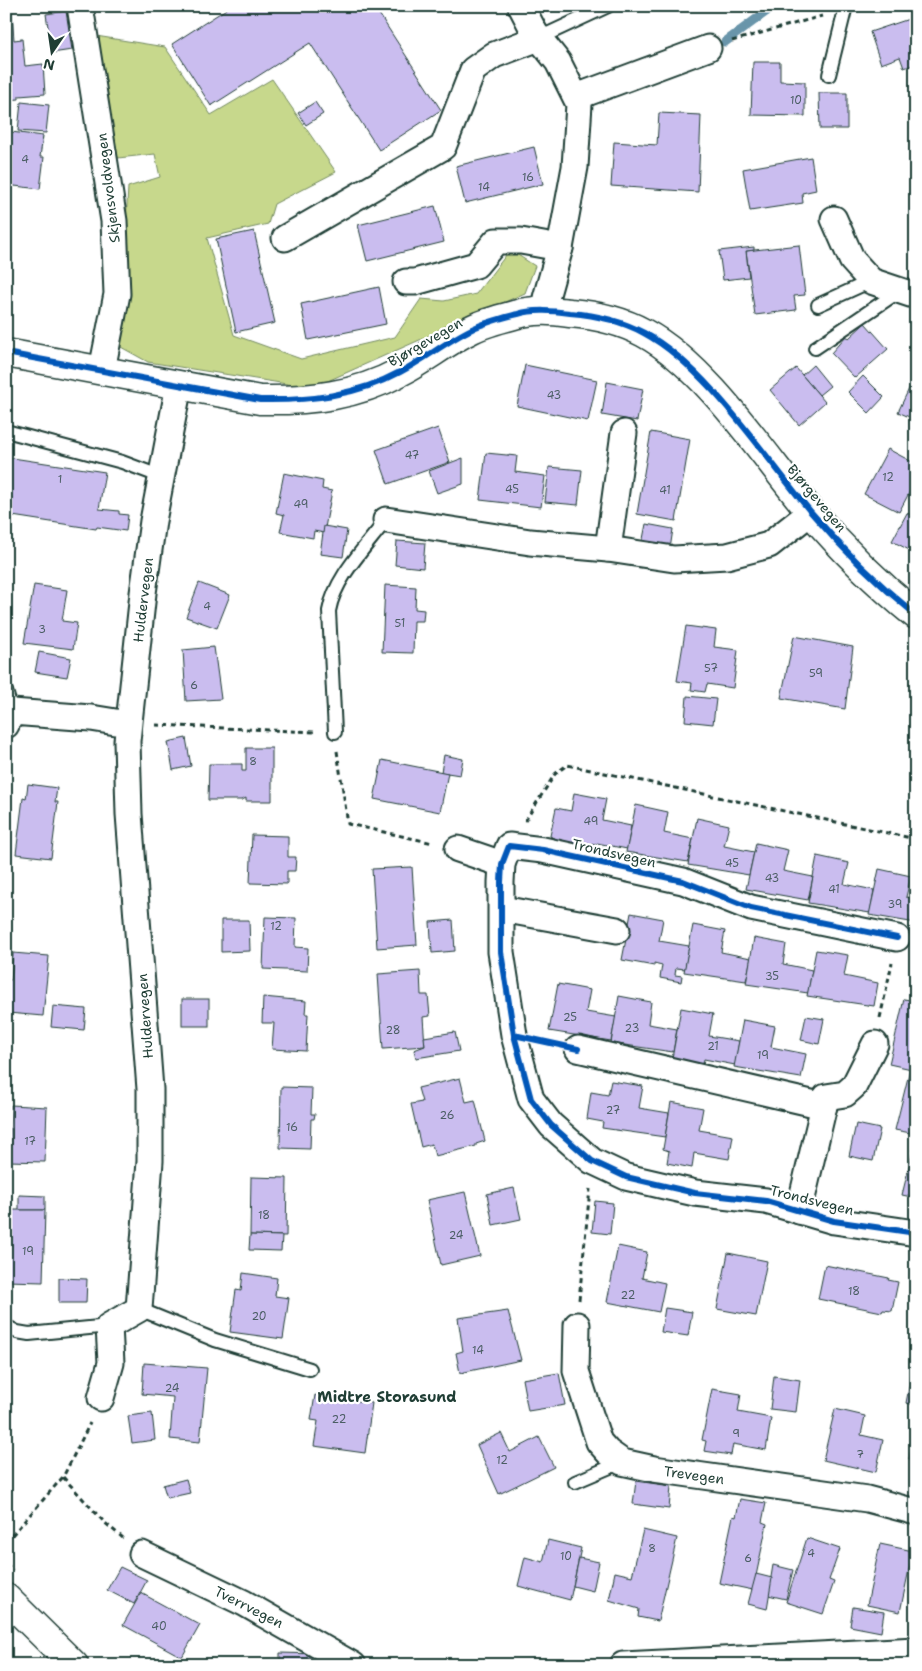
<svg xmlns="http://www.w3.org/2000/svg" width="922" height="1671" viewBox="0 0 922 1671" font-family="'Shantell Sans',sans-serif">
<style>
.green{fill:#c7d88c;stroke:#738a60}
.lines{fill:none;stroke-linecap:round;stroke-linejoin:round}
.stream{stroke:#6995aa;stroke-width:9}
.building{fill:#cabdef;stroke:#1f3d34}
.service-casing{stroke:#1f3d34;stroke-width:16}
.minor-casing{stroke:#1f3d34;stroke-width:29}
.tertiary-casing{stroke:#1f3d34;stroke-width:31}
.path{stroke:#1f3d34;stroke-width:3;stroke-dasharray:5 4;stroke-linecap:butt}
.service{stroke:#fff;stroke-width:12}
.minor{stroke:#fff;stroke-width:25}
.tertiary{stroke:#fff;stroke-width:28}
.cycleway-casing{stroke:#fff;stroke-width:9}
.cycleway{stroke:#0057b8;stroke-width:6}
.labels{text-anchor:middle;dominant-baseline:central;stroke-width:4.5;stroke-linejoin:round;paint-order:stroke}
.number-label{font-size:11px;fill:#4a5d63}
.street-label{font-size:14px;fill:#1f3d34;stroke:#fff}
.neighbourhood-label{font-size:15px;font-weight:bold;fill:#1f3d34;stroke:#fff}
</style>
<rect width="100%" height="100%" fill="#fff"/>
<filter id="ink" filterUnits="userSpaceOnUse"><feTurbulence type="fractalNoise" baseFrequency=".02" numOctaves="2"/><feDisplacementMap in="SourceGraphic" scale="10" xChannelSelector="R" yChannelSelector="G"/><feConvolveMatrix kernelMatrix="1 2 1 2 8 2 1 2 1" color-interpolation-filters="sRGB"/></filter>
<g filter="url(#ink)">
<path class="green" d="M96 36 165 47 211 115 272 79 336 172 274 204 268 224 207 238 234 335 301 359 395 337 421 299 444 301 476 294 510 250 535 266 525 293 312 388 148 362 119 346 128 187 160 177 155 154 118 158Z"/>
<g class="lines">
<path class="stream" d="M725 42 774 6"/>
</g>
<g class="building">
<path d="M231 6H374L441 110 379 150 310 43 211 106 172 44Z"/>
<path d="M66 11 72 50 52 53 46 14Z"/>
<path d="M6 12H12L14 40 22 39 25 66 43 64 45 94 19 96V99L6 100Z"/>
<path d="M912 18 916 29V64L904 68 900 57 881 64 870 32Z"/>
<path d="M753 62H780V81L805 82V116L751 115Z"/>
<path d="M819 93H847V129H820Z"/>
<path d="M21 102 49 105 46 133 18 131Z"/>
<path d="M315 102 323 114 306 125 298 113Z"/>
<path d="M659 113 701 115 698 192 611 186 614 142 657 145Z"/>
<path d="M11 132 43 136 40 157H44L40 189 6 185V153H9Z"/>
<path d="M534 147 543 184 465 203 456 166Z"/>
<path d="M811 157 816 190 802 193 803 203 750 211 743 169Z"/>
<path d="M435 206 444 242 367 261 358 225Z"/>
<path d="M254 231 275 323 236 332 216 239Z"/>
<path d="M799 245 805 295 794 296 796 310 755 315 746 251Z"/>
<path d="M754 247V250L746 251 749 277 723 280 719 251Z"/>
<path d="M379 287 386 324 308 340 301 304Z"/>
<path d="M865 323 888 349 855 378 831 353 846 336 849 338Z"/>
<path d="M525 365 597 380 588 421 517 406Z"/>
<path d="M813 365 830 386 819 395 802 375Z"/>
<path d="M796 368 825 402 799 425 770 390Z"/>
<path d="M916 374V420L898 412Z"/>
<path d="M863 376 884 397 869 413 848 392Z"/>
<path d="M607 382 643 389 637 421 602 415Z"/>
<path d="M438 428 450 462 388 484 376 450Z"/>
<path d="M651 432 690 439 676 521 637 514Z"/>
<path d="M888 449 916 464V480L899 512 864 494Z"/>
<path d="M486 453 517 456 515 472 545 476 541 507 480 500Z"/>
<path d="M6 457 105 472 99 509 119 511V514L128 515 126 531 97 527 96 529 6 515Z"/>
<path d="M463 458V484L437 493 429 471Z"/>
<path d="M549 467 582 470 578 505 545 502Z"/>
<path d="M284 473 323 481 322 489 332 491 324 533 314 531 313 538 280 532 284 515 276 513Z"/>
<path d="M907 513 916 517V546L913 552 892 541Z"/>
<path d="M646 524 673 529 670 549 642 544Z"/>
<path d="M324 526 347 530 343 557 320 554Z"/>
<path d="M397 541 425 543 423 568 395 565Z"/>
<path d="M199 583 230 595 217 628 186 617Z"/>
<path d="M34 585 67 590 62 621 77 623 73 649 24 643Z"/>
<path d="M385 585 416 587 415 609 424 610 423 621H414L413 653 382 652Z"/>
<path d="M686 626 716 630 714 647 738 650 733 688 707 684 705 692 691 690 692 683 677 681Z"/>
<path d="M794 636 853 647 845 709 781 698Z"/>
<path d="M214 647 221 699 186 701 183 650Z"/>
<path d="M39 652 71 658 67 677 35 672Z"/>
<path d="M687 696 716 699 713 724 685 721Z"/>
<path d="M186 738 191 766 173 770 168 742Z"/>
<path d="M246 748H272V801H246V798L242 800H208L209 764H242V771H246Z"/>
<path d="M444 755 463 759 460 775 441 772Z"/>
<path d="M382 760 448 773 440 812 374 799Z"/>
<path d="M28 784 57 788 55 802H58L51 858 16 854 23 798 26 799Z"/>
<path d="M574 793 606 799 602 820 631 826 627 849 597 843 596 845 588 844 587 850 564 844 550 836 556 808 571 811Z"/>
<path d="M636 805 668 812 664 833 693 839 688 862 626 852Z"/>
<path d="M697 818 729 825 724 846 754 852 749 875 688 865Z"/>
<path d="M252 835 288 836V857H296L295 871H287V884L250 883Z"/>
<path d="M756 843 788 850 783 871 813 877 808 900 746 889Z"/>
<path d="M817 856 849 863 844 884 874 890 870 913 808 903Z"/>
<path d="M412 867 417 945 377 948 372 869Z"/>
<path d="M879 869 911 876 906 897 916 899V923L869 915Z"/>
<path d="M631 913 663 919 659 941 689 946 685 969 676 968 675 975 682 976 681 982 660 978 662 965 654 963V966L622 960Z"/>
<path d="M265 917 296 918 295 947 308 948 307 971 263 969Z"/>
<path d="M221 920H249L250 951 221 952Z"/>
<path d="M453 920 455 951 432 953 430 922Z"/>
<path d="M693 925 725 931 721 952 751 958 746 981 684 972Z"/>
<path d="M754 938 786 944 783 964 812 970 808 993 746 984Z"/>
<path d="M816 950 848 955 844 976 878 983 874 1006 807 996Z"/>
<path d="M13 953 49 956 43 1016 8 1013 6 980H11Z"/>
<path d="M420 971 421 995H428L430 1016 423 1017 425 1046 383 1049 378 974Z"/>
<path d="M558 984 590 990 586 1012 616 1017 611 1041 549 1031Z"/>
<path d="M619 996 651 1002 648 1024 677 1029 673 1052 611 1043Z"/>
<path d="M263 997 306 1001 305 1014H308L306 1051 272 1049 274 1023H262Z"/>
<rect x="182" y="999" width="27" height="27"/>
<path d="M904 999 916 1001V1070L889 1064Z"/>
<path d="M53 1006 86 1009 84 1030 51 1027Z"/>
<path d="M681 1008 713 1014 709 1036 739 1041 735 1065 704 1059 702 1071 671 1064Z"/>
<path d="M806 1016 824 1019 819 1044 801 1040Z"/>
<path d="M743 1020 775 1026 771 1047 806 1054 801 1078 734 1067Z"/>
<path d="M455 1032 459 1051 416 1058 414 1050 425 1046 424 1037Z"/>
<path d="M910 1069 916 1070V1134L895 1130Z"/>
<path d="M460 1078 466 1102 475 1100 485 1141 476 1144V1146L435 1156 432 1144 421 1147 411 1104 422 1102 418 1088Z"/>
<path d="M611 1081 643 1086 639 1108 669 1113 665 1137 602 1128 603 1122 587 1119 591 1092 608 1095Z"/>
<path d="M281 1087 312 1088 311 1114H315L314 1119H311L310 1149 280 1148Z"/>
<path d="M671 1102 703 1108 699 1130 733 1136 729 1159 694 1153 692 1168 667 1163 669 1151 663 1149Z"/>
<path d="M11 1105 47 1107 45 1162 9 1161Z"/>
<path d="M856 1124 880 1129 873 1161 849 1156Z"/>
<path d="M916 1138V1198L902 1195Z"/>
<path d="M251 1177 287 1178 286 1236 250 1235Z"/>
<path d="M514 1188 521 1219 493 1225 487 1194Z"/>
<path d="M465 1192 480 1256 441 1265 427 1200Z"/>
<path d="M19 1195 45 1196V1210H19Z"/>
<path d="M595 1201 613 1203 610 1234 592 1232Z"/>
<path d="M8 1210H45L43 1282 6 1281Z"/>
<path d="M250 1235 282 1236 281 1251 249 1250Z"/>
<path d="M618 1246 647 1252 642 1278 665 1283 659 1312 607 1302Z"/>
<path d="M728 1253 767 1261 756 1316 717 1309Z"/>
<path d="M825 1265 889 1278 888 1280 898 1282 892 1311 883 1310 882 1312 818 1299Z"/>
<path d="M243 1273 277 1278 275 1296 289 1298 283 1339 230 1332 236 1290 241 1291Z"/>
<path d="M59 1278 87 1279 86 1303H59Z"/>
<path d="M665 1308 692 1312 688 1336 661 1332Z"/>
<path d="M508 1311 521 1360 460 1373 456 1353 463 1351 458 1318Z"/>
<path d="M144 1363 207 1368 200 1442 170 1439 173 1397 142 1394Z"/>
<path d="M912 1372 916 1373V1405L906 1403Z"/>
<path d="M559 1373 565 1405 528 1411 522 1379Z"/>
<path d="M774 1376 800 1380 796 1412 770 1409Z"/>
<path d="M712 1389 741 1394 738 1412 771 1418 766 1450 733 1444 731 1455 704 1451 706 1441 702 1440Z"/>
<path d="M315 1395 372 1403 365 1453 314 1446 318 1421 311 1420Z"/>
<path d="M835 1409 865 1416 861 1435 883 1440 876 1472 823 1460Z"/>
<path d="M152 1413 155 1440 132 1443 128 1416Z"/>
<path d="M915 1427H916V1460L909 1459Z"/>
<path d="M501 1433 510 1452 539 1437 554 1467 499 1494 477 1445Z"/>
<path d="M186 1479 190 1493 167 1498 163 1485Z"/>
<path d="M636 1481 671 1486 669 1509 633 1504Z"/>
<path d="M740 1499 766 1503 762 1522 767 1524 753 1590 719 1583 733 1516 736 1517Z"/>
<path d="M643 1530 677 1538 658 1621 638 1617 639 1609 609 1600 615 1572 632 1576Z"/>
<path d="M807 1538 840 1549 829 1580 834 1582 823 1614 786 1602Z"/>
<path d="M548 1540 581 1548 570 1600 518 1586 525 1557 543 1562Z"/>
<path d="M880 1544 913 1551 900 1612 867 1605Z"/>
<path d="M579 1558 599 1562 593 1591 573 1586Z"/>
<path d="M773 1565 793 1570 786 1599 768 1595Z"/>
<path d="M120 1567 147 1580 134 1604 107 1590Z"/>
<path d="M756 1574 772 1578 767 1609 748 1604Z"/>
<path d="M141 1593 200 1625 182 1657 123 1625Z"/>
<path d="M853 1607 884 1612 881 1632 850 1626Z"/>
<path d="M280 1653 318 1654V1665H280Z"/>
</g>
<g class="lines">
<defs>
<g id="service">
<path d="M539 38 608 6"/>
<path d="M829 75 845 10 848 6"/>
<path d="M818 305 871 281"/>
<path d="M815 348 898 292"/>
<path d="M6 431 122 462 162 477"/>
<path d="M6 691 12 712"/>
<path d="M335 732 329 611C335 577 366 547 386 520"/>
<path d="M139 1309 215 1340 310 1369"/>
<path d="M6 1326 17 1332 29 1334 109 1326"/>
<path d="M575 1482 622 1462"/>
</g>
<g id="minor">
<path d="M80 6 114 221 117 294 102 370"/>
<path d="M521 6 535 33 558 62 579 104 575 167 560 248 546 298 547 310"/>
<path d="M576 97 708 48"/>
<path d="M834 219 852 260 871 281 916 296"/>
<path d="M285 238 443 147 473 70 494 55 539 38"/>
<path d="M406 282H415L476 265 496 241H521L560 248"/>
<path d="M386 520 530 542 608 549 674 559 727 556 769 545 811 512"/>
<path d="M608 549 624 433"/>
<path d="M6 725 12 712 91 718 128 724"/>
<path d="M458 849 502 864"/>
<path d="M502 909 617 930"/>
<path d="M897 938 751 908 683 881 543 850 509 846 502 864 501 882V952L514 1035 531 1099 551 1125 592 1161 626 1177 695 1193 766 1201 834 1221 916 1233"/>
<path d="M578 1049 824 1106"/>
<path d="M799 1211 826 1097 845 1094 854 1086 875 1044"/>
<path d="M577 1325 576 1371 599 1442 608 1452 622 1462 654 1469 867 1499 916 1512"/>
<path d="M101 1398 111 1363 109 1326 139 1309 150 1161V1089L129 814 127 741 143 593 153 521 179 385"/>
<path d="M142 1554 244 1603 353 1665"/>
<path d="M623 1665 916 1650"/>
</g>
<g id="tertiary">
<path d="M6 353 260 400C309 401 356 396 400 372 425 359 447 341 472 329 486 322 503 318 518 314 535 309 553 311 570 313 595 315 622 321 644 333 707 367 764 456 810 511 842 549 878 584 916 615"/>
<path d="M6 1598 74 1665"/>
</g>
</defs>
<use href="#service" class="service-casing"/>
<use href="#minor" class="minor-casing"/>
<use href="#tertiary" class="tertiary-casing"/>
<g class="path">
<path d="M732 41 822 16"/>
<path d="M156 725 315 732"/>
<path d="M337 751 348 824 433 843"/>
<path d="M525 821 555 774 567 765 916 839"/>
<path d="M880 1018 892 963"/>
<path d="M579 1300 590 1189"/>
<path d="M63 1477 104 1522 123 1538"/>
<path d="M6 1542 63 1477 90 1423"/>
<path d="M6 1564 13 1570"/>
</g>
<use href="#service" class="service"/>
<use href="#minor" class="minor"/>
<use href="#tertiary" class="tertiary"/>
<defs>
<g id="cycleway">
<path d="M6 353 260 400C309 401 356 396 400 372 425 359 447 341 472 329 486 322 503 318 518 314 535 309 553 311 570 313 595 315 622 321 644 333 707 367 764 456 810 511 842 549 878 584 916 615"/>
<path d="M897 938 751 908 683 881 543 850 509 846 502 864 501 882V952L514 1035 531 1099 551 1125 592 1161 626 1177 695 1193 766 1201 834 1221 916 1233"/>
<path d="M514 1035 578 1049"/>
</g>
</defs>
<use href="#cycleway" class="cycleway-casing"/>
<use href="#cycleway" class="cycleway"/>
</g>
</g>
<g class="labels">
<g class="number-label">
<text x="796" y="100">10</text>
<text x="25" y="159">4</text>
<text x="528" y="177">16</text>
<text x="484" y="187">14</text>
<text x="554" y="395">43</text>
<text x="412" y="455">47</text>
<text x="888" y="477">12</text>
<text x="60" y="479">1</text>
<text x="512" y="489">45</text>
<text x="665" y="490">41</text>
<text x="301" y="504">49</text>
<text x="207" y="606">4</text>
<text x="400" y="623">51</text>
<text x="42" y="629">3</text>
<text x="711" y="668">57</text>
<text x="816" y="673">59</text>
<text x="194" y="685">6</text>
<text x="253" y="761">8</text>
<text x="591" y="821">49</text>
<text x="732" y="863">45</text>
<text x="772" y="878">43</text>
<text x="834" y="889">41</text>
<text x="895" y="904">39</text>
<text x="276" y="926">12</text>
<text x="772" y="976">35</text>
<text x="570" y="1017">25</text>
<text x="632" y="1028">23</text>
<text x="393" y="1030">28</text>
<text x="713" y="1046">21</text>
<text x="763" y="1055">19</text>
<text x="613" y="1110">27</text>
<text x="447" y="1115">26</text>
<text x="292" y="1127">16</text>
<text x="30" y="1141">17</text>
<text x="264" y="1215">18</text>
<text x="456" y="1235">24</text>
<text x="28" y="1251">19</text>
<text x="854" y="1291">18</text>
<text x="628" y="1295">22</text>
<text x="259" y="1316">20</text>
<text x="478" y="1350">14</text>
<text x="172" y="1388">24</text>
<text x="339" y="1419">22</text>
<text x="736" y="1433">9</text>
<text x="860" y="1454">7</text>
<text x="502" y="1460">12</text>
<text x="652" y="1548">8</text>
<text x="811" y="1553">4</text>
<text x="566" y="1556">10</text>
<text x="748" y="1558">6</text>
<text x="159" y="1626">40</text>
</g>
<g class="street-label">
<text transform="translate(108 188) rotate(-97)">Skjensvoldvegen</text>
<text transform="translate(425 342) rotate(-30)">Bjørgevegen</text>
<text transform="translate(817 498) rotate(50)">Bjørgevegen</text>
<text transform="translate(143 600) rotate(-83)">Huldervegen</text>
<text transform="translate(614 853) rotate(13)">Trondsvegen</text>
<text transform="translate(145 1016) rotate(-94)">Huldervegen</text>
<text transform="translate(812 1200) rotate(14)">Trondsvegen</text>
<text transform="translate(694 1475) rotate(8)">Trevegen</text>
<text transform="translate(249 1607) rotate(27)">Tverrvegen</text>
</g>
<g class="neighbourhood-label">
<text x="387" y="1397">Midtre Storasund</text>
</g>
</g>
<rect width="922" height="1671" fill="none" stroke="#fff" stroke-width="25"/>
<rect x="12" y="12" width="897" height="1646" fill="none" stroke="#1f3d34" stroke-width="2" filter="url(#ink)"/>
<g transform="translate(52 52) rotate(193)" stroke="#ffffff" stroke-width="4" paint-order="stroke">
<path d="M0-4L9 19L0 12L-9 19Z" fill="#1f3d34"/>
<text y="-8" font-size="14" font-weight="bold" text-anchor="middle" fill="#1f3d34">N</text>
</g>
</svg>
